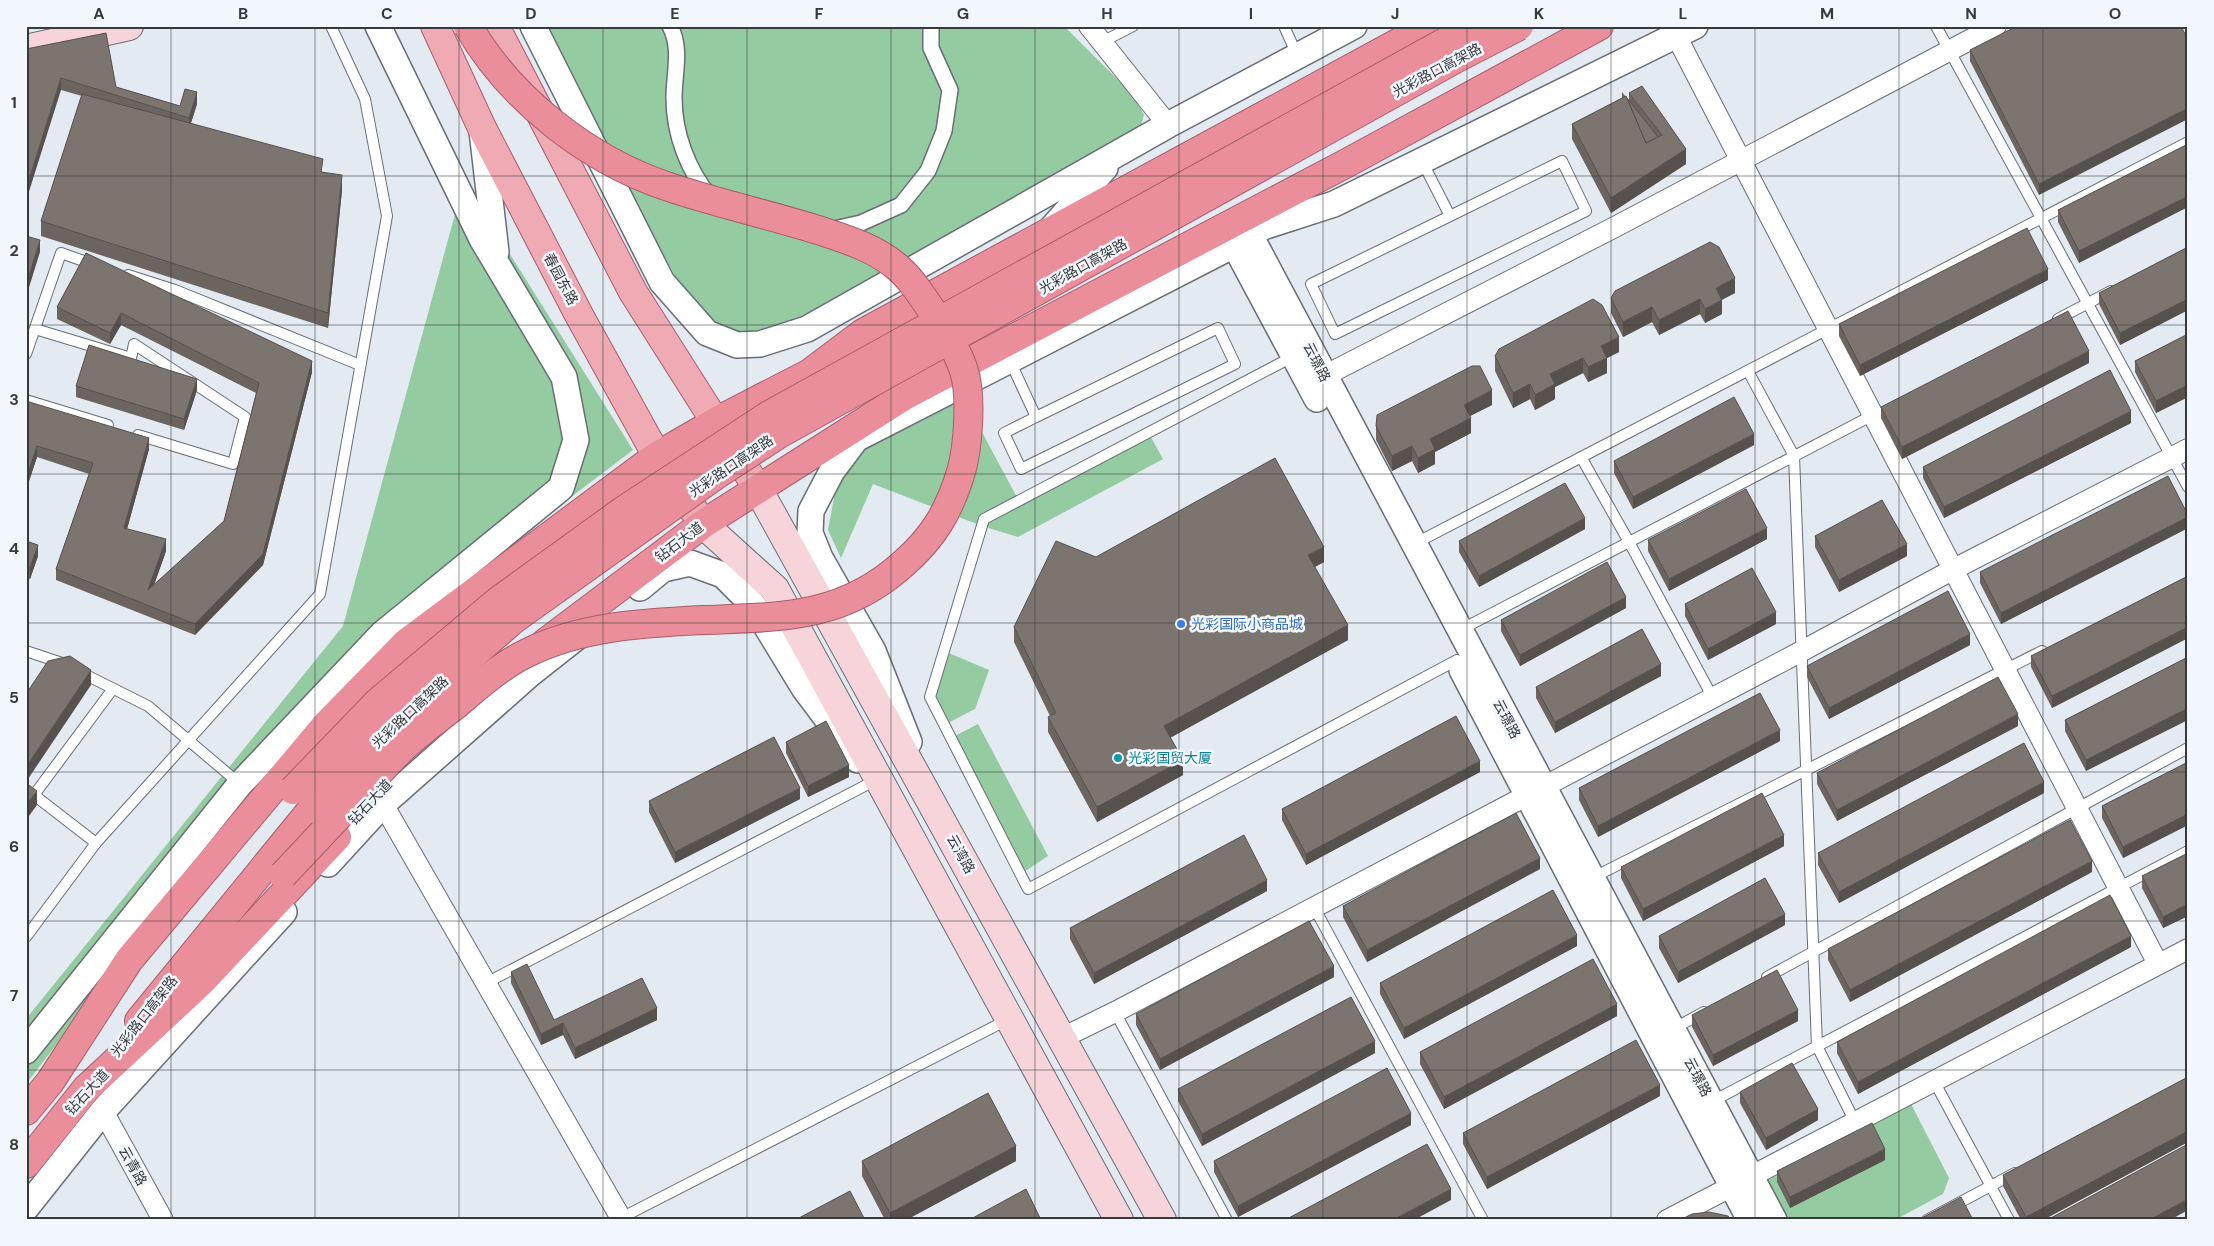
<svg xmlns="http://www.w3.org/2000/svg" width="2214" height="1246" viewBox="0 0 2214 1246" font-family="'DM Sans','Noto Sans SC',sans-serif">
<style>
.green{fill:#94cba1}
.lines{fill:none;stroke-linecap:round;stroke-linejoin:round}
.service-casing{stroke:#686e75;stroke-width:12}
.pedestrian-casing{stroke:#686e75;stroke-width:18}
.minor-casing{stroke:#686e75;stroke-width:22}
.tertiary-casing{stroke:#686e75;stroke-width:28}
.secondary-casing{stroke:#686e75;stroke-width:30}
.primary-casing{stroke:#a85e6a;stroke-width:30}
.trunk-casing{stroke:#a85e6a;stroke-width:30}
.service{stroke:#fff;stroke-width:10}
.pedestrian{stroke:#fff;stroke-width:15}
.minor{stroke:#fff;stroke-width:20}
.tertiary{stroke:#fff;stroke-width:25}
.secondary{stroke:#f7d4da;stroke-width:28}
.primary{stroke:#efaab4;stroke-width:28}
.trunk{stroke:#ea8e9b;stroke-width:28}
.trunk-bridge-casing{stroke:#a85e6a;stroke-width:30;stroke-linecap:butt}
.trunk-bridge{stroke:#ea8e9b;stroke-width:28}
.wall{fill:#6b645f}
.shaded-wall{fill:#57514d}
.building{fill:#7c746e;stroke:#57514d}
.grid{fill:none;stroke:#373a3d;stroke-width:1;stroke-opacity:0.55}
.shop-dot{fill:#3f7fe0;stroke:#f2f7fd;stroke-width:2}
.culture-dot{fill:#0f9aa8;stroke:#f2f7fd;stroke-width:2}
.labels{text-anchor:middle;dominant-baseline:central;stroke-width:5;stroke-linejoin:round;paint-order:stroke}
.street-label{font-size:14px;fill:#373a3d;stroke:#f2f7fd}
.shop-label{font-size:14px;fill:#366cbe;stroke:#f2f7fd;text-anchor:start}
.culture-label{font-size:14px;fill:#0d838f;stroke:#f2f7fd;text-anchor:start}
.neatline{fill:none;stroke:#373a3d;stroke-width:2}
.grid-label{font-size:16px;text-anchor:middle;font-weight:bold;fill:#373a3d}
</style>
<rect width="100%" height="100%" fill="#e3eaf2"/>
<g class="green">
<path d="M543 26H1064L1133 95 1144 115 1140 129 788 329 759 339 712 329 693 310Z"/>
<path d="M464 181 633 450 421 611 203 854 26 1084V1019L343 626Z"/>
<path d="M961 393 1019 501 1148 432 1163 459 1018 537 982 526 873 484 841 558 828 530 837 482 860 445Z"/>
<path d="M944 651 989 670 975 709 944 725 930 697Z"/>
<path d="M978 724 1048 856 1021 874 951 738Z"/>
<path d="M1910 1102 1949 1178 1943 1194 1895 1220H1782L1761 1180Z"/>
</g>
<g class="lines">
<defs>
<g id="service">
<path d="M1284 26 1297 55"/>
<path d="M1936 26 2188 487"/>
<path d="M1102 42 1133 26"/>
<path d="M1422 161 1450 216 1562 161 1586 211 1335 334 1311 284 1450 216"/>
<path d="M128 275 175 290 360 365"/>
<path d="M2058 319 2111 291"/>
<path d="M35 329 131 358 134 344 245 417 233 464 138 435"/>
<path d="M26 354 61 253 95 265"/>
<path d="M1294 356 984 519 930 697 1028 889 1457 660"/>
<path d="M1010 361 1036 417 1218 328 1235 364 1021 469 1004 433 1036 417"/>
<path d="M1748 371 1794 456 1817 1046 1855 1122"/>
<path d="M26 400 108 425"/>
<path d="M1581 457 1629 542 1713 698"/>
<path d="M1414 544 2188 142"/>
<path d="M1460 630 1877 413"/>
<path d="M26 651 65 664"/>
<path d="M80 672 148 706 240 784"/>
<path d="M96 843 320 594 387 216 365 99 331 26"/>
<path d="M1592 878 2042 651"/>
<path d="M1314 907 1483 1220"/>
<path d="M26 937 96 843 34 795 112 690"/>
<path d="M1767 977 2188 748"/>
<path d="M486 983 874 781"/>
<path d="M1115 1012 1227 1220"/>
<path d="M1673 1029 1704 1012"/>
<path d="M1934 1081 2009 1220"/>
<path d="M1711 1102 2188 851"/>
<path d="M619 1219 1009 1019"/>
<path d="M1927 1220 2015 1173"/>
</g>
<g id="pedestrian">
<path d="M670 26C682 49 674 73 674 98 674 134 688 170 710 197"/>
<path d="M830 230 861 223 901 205 928 171 944 131 950 90 931 48V26"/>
</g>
<g id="minor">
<path d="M1089 26 1168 125"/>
<path d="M1671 26 2158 964"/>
<path d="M1324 376 1613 228 1996 26"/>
<path d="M383 804 622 1220"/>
<path d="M1062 1038 1115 1012 1802 651 1954 569 2188 449"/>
<path d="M103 1111 163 1220"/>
<path d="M1667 1220 2188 949"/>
</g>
<g id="tertiary">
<path d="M533 26 662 282 707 333 737 345 760 344 807 329 1168 125 1354 26"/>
<path d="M482 131 496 252"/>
<path d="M1242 220 1774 1220"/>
<path d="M1052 228 1105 168"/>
<path d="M1227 231 1317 399"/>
<path d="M640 588 663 569 690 563 723 575 754 606 804 688 858 760"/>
<path d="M1462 670 1750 1220"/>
<path d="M909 742 873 651 820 558 810 533 811 511 832 471 856 439 1234 245 1263 227 1334 204 1695 26"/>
<path d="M328 864 383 804 530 674 577 637"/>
<path d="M26 1051 240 784 382 634 561 488 576 440 564 377 482 239 378 26"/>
<path d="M26 1208 103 1111 284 912"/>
</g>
<g id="secondary">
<path d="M26 49 129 26"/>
<path d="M758 489 1162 1220"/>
<path d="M703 524 775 589 1119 1220"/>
</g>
<g id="primary">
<path d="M435 26 482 128 579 315 657 456 703 524"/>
<path d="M495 26 633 292 758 489"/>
</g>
<g id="trunk">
<path d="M545 643 703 524 906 395 1345 164 1599 26"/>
<path d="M139 1021 312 809"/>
<path d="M26 1111 50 1082 129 960 326 725 406 643 657 456 717 421 810 373 863 333 1429 26"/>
<path d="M26 1164 86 1089 202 981 337 837"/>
</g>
</defs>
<use href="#service" class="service-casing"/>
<use href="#pedestrian" class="pedestrian-casing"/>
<use href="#minor" class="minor-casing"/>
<use href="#tertiary" class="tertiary-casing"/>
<use href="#secondary" class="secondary-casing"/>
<use href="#primary" class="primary-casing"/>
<use href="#trunk" class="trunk-casing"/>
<use href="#service" class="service"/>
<use href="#pedestrian" class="pedestrian"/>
<use href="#minor" class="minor"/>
<use href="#tertiary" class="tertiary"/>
<use href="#secondary" class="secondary"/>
<use href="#primary" class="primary"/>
<use href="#trunk" class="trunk"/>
<defs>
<g id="trunk-bridge">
<path d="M293 790 378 702 498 601 624 510 769 415 1474 26"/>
<path d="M312 809 397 721 514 619 716 475 779 434 1457 58 1519 26"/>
<path d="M283 875C310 846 337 818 364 789 378 774 392 757 408 743 423 730 440 717 457 704 478 686 502 665 527 653 581 626 645 623 704 620 780 617 842 619 903 564 934 537 949 511 961 472 968 448 972 396 964 371 958 352 946 332 935 315 923 298 912 279 896 266 873 247 845 239 818 230 767 214 716 203 666 186 587 159 510 99 468 26"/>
</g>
</defs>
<use href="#trunk-bridge" class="trunk-bridge-casing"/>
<use href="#trunk-bridge" class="trunk-bridge"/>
</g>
<g class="wall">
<path d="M2181 26 2039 195 1970 61V50Z"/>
<path d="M26 49 116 87 180 106 197 104 191 123 323 172 342 190 328 328 41 236V221L82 96 61 90Z"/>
<path d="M1622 92 1629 101V93L1686 164 1611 213 1572 139V124L1622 98Z"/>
<path d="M2188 144 2079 263 2058 222V210Z"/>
<path d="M2188 247V310L2120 345 2099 304V293Z"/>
<path d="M86 253 312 372 263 565 195 635 56 580V569L89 474 37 457 26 490V401L149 449 127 529 166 551 154 585 224 521 256 393 121 325 110 344 57 319V307Z"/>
<path d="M2048 280 1860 376 1839 336V324Z"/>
<path d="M1735 293 1722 299V314L1705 323 1700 314 1659 335 1652 322 1623 337 1611 313V298Z"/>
<path d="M2188 334V397L2156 413 2135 372V361Z"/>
<path d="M1619 352 1607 358V373L1588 382 1583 373 1555 387V399L1535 410 1530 399 1513 408 1495 371V356Z"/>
<path d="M2089 363 1902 459 1881 418V407Z"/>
<path d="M76 386 197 390 184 430 76 397Z"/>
<path d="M1492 405 1470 416 1471 433 1435 452V464L1418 473 1412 461 1392 471 1376 440V426Z"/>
<path d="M2131 423 1944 518 1923 478V467Z"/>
<path d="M1754 445 1633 509 1614 473V461Z"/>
<path d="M2188 515V528L2001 624 1980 583V572Z"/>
<path d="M1585 529 1479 587 1459 552V541Z"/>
<path d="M1815 536 1907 556 1839 592 1815 547Z"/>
<path d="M1767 539 1669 591 1648 551V540Z"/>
<path d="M26 541 38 556 30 579 26 578Z"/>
<path d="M1096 557 1324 562 1315 567 1348 640 1170 738 1183 775 1097 822 1048 732V717L1050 716 1014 642V627Z"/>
<path d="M2188 576V638L2052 708 2031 667V656Z"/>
<path d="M1685 604 1776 624 1708 660 1685 616Z"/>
<path d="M1626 608 1520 666 1501 631V620Z"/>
<path d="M1970 645 1829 719 1807 677V666Z"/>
<path d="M2188 657 2086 771 2065 731V720Z"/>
<path d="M1661 676 1555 733 1536 698V687Z"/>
<path d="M2018 726 1837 821 1817 784V773Z"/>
<path d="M1780 741 1598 837 1579 800V788Z"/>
<path d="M786 742 849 777 808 797 786 753Z"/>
<path d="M2188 762V825L2123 858 2102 818V806Z"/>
<path d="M1480 772 1306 865 1282 820V809Z"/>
<path d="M2044 793 1839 903 1818 865V853Z"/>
<path d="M800 799 675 863 649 812V801Z"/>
<path d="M1784 846 1643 921 1621 878V867Z"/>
<path d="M2188 853V916L2163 928 2142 888V876Z"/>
<path d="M1540 869 1367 962 1343 917V906Z"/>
<path d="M2092 872 1850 1002 1828 960V949Z"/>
<path d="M1267 891 1094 984 1070 939V928Z"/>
<path d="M1785 925 1678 983 1659 948V936Z"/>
<path d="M1577 946 1404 1039 1380 994V983Z"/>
<path d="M2131 947 1858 1094 1837 1053V1042Z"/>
<path d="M511 972 554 1020H657L575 1059 563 1035 541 1045 511 983Z"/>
<path d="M1334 977 1160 1070 1136 1025V1014Z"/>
<path d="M1692 1015 1798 1021 1713 1066 1692 1027Z"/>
<path d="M1617 1016 1444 1109 1420 1064V1052Z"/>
<path d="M1375 1053 1202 1146 1178 1101V1089Z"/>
<path d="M2188 1077V1142L2043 1220H2021L2003 1186V1175Z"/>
<path d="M1740 1092 1818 1120 1766 1150 1740 1103Z"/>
<path d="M1660 1096 1487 1189 1463 1144V1133Z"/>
<path d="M1411 1125 1238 1217 1214 1172V1161Z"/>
<path d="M1885 1160 1790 1208 1777 1182V1171Z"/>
<path d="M862 1161H1016L906 1220H885L862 1176Z"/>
</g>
<g class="shaded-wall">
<path d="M61 78V90L26 201V189Z"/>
<path d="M197 92V104L189 129V118Z"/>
<path d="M2188 108V119L2039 195V184Z"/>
<path d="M1686 149V164L1611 213V198Z"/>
<path d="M342 175V190L328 328V313Z"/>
<path d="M2188 196V207L2079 263V251Z"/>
<path d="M40 240V252L26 297V286Z"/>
<path d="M2048 269V280L1860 376V365Z"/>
<path d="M1735 278V293L1716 303V288Z"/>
<path d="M1700 299V314L1659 335V320Z"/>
<path d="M2188 299V310L2120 345V333Z"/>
<path d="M1722 300V314L1705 323V309Z"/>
<path d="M1652 307V322L1623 337V322Z"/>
<path d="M121 313V325L110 344V333Z"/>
<path d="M1619 337V352L1601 361V346Z"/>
<path d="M2089 351V363L1902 459V447Z"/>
<path d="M1583 358V373L1555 387V399L1535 410V395L1550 374Z"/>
<path d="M1607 358V373L1588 382V367Z"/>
<path d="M312 361V372L263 565 195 635V624Z"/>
<path d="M197 379V390L184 430V419Z"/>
<path d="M1530 384V399L1513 408V393Z"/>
<path d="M2188 385V397L2156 413V401Z"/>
<path d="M1492 390V405L1464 419V405Z"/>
<path d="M2131 411V423L1944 518V507Z"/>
<path d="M1471 418V433L1435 452V464L1418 473V458L1430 439Z"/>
<path d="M1754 434V445L1633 509V497Z"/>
<path d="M149 438V449L124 540V528Z"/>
<path d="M37 446V457L26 490V479Z"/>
<path d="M1412 446V461L1392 471V456Z"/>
<path d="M2188 517V528L2001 624V613Z"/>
<path d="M1585 518V529L1479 587V576Z"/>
<path d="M1767 528V539L1669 591V579Z"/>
<path d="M166 539V551L148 602V590Z"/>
<path d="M1907 544V556L1839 592V580Z"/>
<path d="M38 545V556L30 579V568Z"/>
<path d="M1324 547V562L1308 570V555Z"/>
<path d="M1626 597V608L1520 666V655Z"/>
<path d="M1776 612V624L1708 660V649Z"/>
<path d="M1348 625V640L1164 741V726Z"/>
<path d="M2188 627V638L2052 708V696Z"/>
<path d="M1970 634V645L1829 719V708Z"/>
<path d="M1661 664V676L1555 733V722Z"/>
<path d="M91 670V685L26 782V767Z"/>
<path d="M2188 708V720L2086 771V760Z"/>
<path d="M2018 714V726L1837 821V810Z"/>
<path d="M1780 730V741L1598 837V826Z"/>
<path d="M1183 760V775L1097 822V807Z"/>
<path d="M1480 761V772L1306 865V854Z"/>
<path d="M849 765V777L808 797V786Z"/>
<path d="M2044 782V793L1839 903V892Z"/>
<path d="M800 788V799L675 863V852Z"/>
<path d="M37 791V805L26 820V805Z"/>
<path d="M2188 814V825L2123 858V847Z"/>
<path d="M1784 835V846L1643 921V909Z"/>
<path d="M1540 858V869L1367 962V950Z"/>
<path d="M2092 861V872L1850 1002V990Z"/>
<path d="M1267 880V891L1094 984V973Z"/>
<path d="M2188 904V916L2163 928V917Z"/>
<path d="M1785 914V925L1678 983V972Z"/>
<path d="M1577 935V946L1404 1039V1028Z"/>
<path d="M2131 936V947L1858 1094V1082Z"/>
<path d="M1334 966V977L1160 1070V1059Z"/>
<path d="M1617 1004V1016L1444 1109V1097Z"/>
<path d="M657 1008V1020L575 1059V1048Z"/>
<path d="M1798 1010V1021L1713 1066V1055Z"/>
<path d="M563 1023V1035L541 1045V1034Z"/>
<path d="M1375 1041V1053L1202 1146V1134Z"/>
<path d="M1660 1085V1096L1487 1189V1177Z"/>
<path d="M1818 1109V1120L1766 1150V1138Z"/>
<path d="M1411 1113V1125L1238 1217V1206Z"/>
<path d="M2188 1131V1142L2043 1220H2026V1217Z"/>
<path d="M1016 1146V1161L906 1220H890V1213Z"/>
<path d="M1885 1149V1160L1790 1208V1197Z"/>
<path d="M1451 1189V1200L1414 1220H1393Z"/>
<path d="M2188 1199V1210L2170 1220H2149Z"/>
</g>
<g class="building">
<path d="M2017 26H2181L2188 40V108L2039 184 1970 50Z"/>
<path d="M106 33 116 87 180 106 185 89 197 92 189 118 61 78 26 189V49Z"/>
<path d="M1642 86 1686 149 1611 198 1572 124 1626 96 1646 143 1662 135 1629 93Z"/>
<path d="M82 94 323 159 321 172 342 175 328 313 41 221Z"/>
<path d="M1627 98 1658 137 1646 143Z"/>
<path d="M2188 144V196L2079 251 2058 210Z"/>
<path d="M2027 228 2048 269 1860 365 1839 324Z"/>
<path d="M26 236 40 240 26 286Z"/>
<path d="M1710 242 1719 247 1735 278 1716 288 1722 300 1705 309 1700 299 1659 320 1652 307 1623 322 1611 298 1615 291Z"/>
<path d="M2188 247V299L2120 333 2099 293Z"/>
<path d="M86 253 312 361 263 554 195 624 56 569 93 463 37 446 26 479V401L149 438 124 528 166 539 148 590 224 521 259 383 121 313 110 333 57 307Z"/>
<path d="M1593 299 1602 305 1619 337 1601 346 1607 358 1588 367 1583 358 1550 374 1555 384 1535 395 1530 384 1513 393 1495 356 1499 349Z"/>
<path d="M2068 311 2089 351 1902 447 1881 407Z"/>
<path d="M2188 334V385L2156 401 2135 361Z"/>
<path d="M89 345 197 379 184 419 76 386Z"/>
<path d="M1472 366H1480L1492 390 1464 405 1471 418 1430 439 1435 449 1418 458 1412 446 1392 456 1376 426 1377 415Z"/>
<path d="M2110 370 2131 411 1944 507 1923 467Z"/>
<path d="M1734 397 1754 434 1633 497 1614 461Z"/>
<path d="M1275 458 1324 547 1308 555 1348 625 1164 726 1183 760 1097 807 1048 717 1056 713 1014 627 1056 541 1096 557Z"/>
<path d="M2168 476 2188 515V517L2001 613 1980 572Z"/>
<path d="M1565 483 1585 518 1479 576 1459 541Z"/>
<path d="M1746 489 1767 528 1669 579 1648 540Z"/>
<path d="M1882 500 1907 544 1839 580 1815 536Z"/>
<path d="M26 541 38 545 30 568 26 567Z"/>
<path d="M1607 562 1626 597 1520 655 1501 620Z"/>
<path d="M1752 568 1776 612 1708 649 1685 604Z"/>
<path d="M2188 576V627L2052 696 2031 656Z"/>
<path d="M1948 591 1970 634 1829 708 1807 666Z"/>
<path d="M1642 629 1661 664 1555 722 1536 687Z"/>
<path d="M70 656 91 670 26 767V694L48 661Z"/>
<path d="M2188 657V708L2086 760 2065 720Z"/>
<path d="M1998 677 2018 714 1837 810 1817 773Z"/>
<path d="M1760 693 1780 730 1598 826 1579 788Z"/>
<path d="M1456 716 1480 761 1306 854 1282 809Z"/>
<path d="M826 721 849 765 808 786 786 742Z"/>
<path d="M774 737 800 788 675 852 649 801Z"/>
<path d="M2024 743 2044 782 1839 892 1818 853Z"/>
<path d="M2188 762V814L2123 847 2102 806Z"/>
<path d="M26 783 37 791 26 805Z"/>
<path d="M1762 793 1784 835 1643 909 1621 867Z"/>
<path d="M1516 813 1540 858 1367 950 1343 906Z"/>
<path d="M2070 820 2092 861 1850 990 1828 949Z"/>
<path d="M1244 835 1267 880 1094 973 1070 928Z"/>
<path d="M2188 853V904L2163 917 2142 876Z"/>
<path d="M1765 878 1785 914 1678 972 1659 936Z"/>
<path d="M1553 890 1577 935 1404 1028 1380 983Z"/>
<path d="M2110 895 2131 936 1858 1082 1837 1042Z"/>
<path d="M1309 921 1334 966 1160 1059 1136 1014Z"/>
<path d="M1593 959 1617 1004 1444 1097 1420 1052Z"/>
<path d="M527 964 554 1020 642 978 657 1008 575 1048 563 1023 541 1034 511 972Z"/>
<path d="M1777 970 1798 1010 1713 1055 1692 1015Z"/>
<path d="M1351 997 1375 1041 1202 1134 1178 1089Z"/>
<path d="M1636 1040 1660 1085 1487 1177 1463 1133Z"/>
<path d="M1792 1063 1818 1109 1766 1138 1740 1092Z"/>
<path d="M1387 1068 1411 1113 1238 1206 1214 1161Z"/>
<path d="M2188 1077V1131L2026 1217 2003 1175Z"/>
<path d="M988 1093 1016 1146 890 1213 862 1161Z"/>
<path d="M1872 1123 1885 1149 1790 1197 1777 1171Z"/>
<path d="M1427 1144 1451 1189 1393 1220H1285Z"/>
<path d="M2188 1144V1199L2149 1220H2047Z"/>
<path d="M1026 1189 1041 1220H969Z"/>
<path d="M850 1191 865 1220H795Z"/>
<path d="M1961 1197 1973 1220H1918Z"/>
<path d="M1709 1212 1728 1216 1732 1220H1680L1692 1214Z"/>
</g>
<path class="grid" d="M171 26V1220M315 26V1220M459 26V1220M603 26V1220M747 26V1220M891 26V1220M1035 26V1220M1179 26V1220M1323 26V1220M1467 26V1220M1611 26V1220M1755 26V1220M1899 26V1220M2043 26V1220M26 176H2188M26 325H2188M26 474H2188M26 623H2188M26 772H2188M26 921H2188M26 1070H2188"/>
<circle class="shop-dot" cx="1181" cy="624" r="5"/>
<circle class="culture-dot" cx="1118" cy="758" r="5"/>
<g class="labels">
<g class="street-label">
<text transform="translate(1437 70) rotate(-28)">光彩路口高架路</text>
<text transform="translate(1083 266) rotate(-29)">光彩路口高架路</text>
<text transform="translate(561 279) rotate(62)">春园东路</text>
<text transform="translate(1317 362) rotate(63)">云璟路</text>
<text transform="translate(731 466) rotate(-34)">光彩路口高架路</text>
<text transform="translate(679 542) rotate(-37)">钻石大道</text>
<text transform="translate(410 712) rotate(-43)">光彩路口高架路</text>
<text transform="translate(1507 719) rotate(62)">云璟路</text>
<text transform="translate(370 802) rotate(-47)">钻石大道</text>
<text transform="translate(961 854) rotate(61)">云湾路</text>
<text transform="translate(144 1016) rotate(-52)">光彩路口高架路</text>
<text transform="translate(1698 1077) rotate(62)">云璟路</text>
<text transform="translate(87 1092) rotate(-47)">钻石大道</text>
<text transform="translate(133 1166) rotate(61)">云青路</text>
</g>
<g class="shop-label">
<text x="1191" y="624">光彩国际小商品城</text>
</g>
<g class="culture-label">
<text x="1128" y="758">光彩国贸大厦</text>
</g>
</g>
<rect width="2214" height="1246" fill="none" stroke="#f2f7fd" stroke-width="55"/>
<rect x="28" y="28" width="2158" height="1190" class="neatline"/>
<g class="grid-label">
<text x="99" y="19">A</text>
<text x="243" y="19">B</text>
<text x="387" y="19">C</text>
<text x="531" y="19">D</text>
<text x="675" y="19">E</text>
<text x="819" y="19">F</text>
<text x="963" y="19">G</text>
<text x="1107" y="19">H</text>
<text x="1251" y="19">I</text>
<text x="1395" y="19">J</text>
<text x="1539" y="19">K</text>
<text x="1683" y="19">L</text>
<text x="1827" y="19">M</text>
<text x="1971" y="19">N</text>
<text x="2115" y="19">O</text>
<text x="14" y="108">1</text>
<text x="14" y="256">2</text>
<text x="14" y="405">3</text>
<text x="14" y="554">4</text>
<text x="14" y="703">5</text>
<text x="14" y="852">6</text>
<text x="14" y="1001">7</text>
<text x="14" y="1150">8</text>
</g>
</svg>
